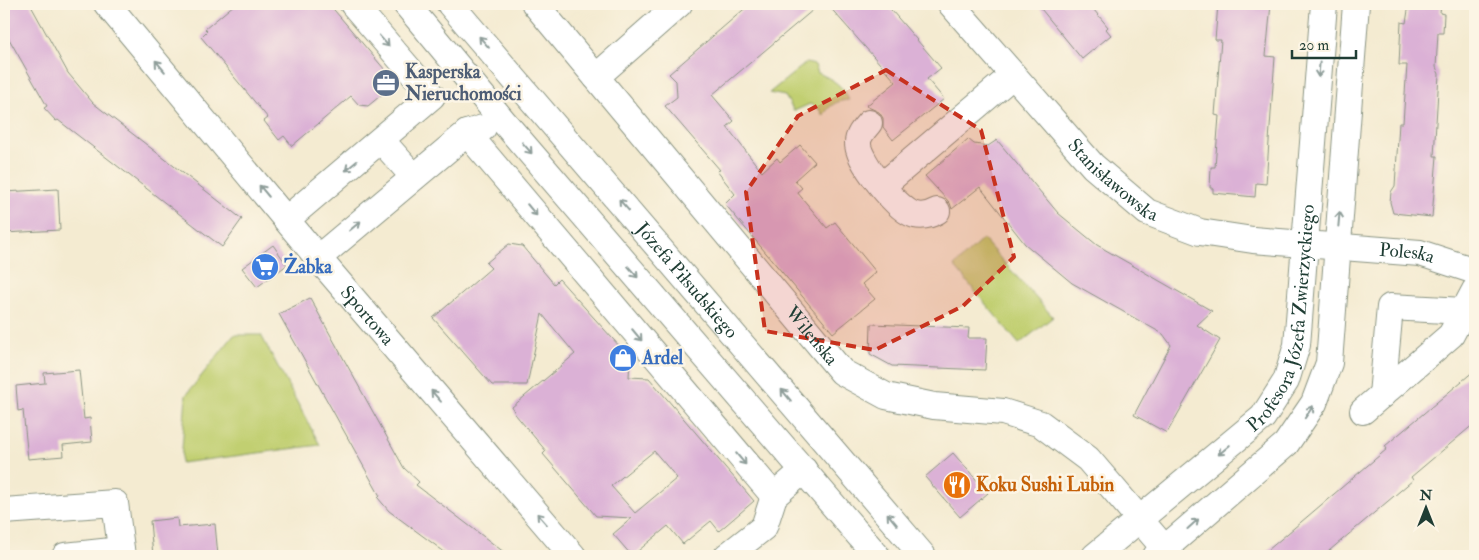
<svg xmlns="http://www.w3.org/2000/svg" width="1479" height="560" viewBox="0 0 1479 560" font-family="'IM FELL Double Pica',serif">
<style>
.green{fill:#c1cf71;stroke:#708652}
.building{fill:#dbb1d6;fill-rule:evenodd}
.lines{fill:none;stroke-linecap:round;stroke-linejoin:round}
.minor-casing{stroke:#8a9482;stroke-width:28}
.minor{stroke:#fff;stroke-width:26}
.oneway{stroke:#8f9e9a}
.marked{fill:#c8321e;fill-opacity:0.2;stroke:#c8321e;stroke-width:4;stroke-dasharray:10 6;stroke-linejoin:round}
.labels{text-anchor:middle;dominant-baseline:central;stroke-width:5;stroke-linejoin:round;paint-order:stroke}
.service-label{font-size:19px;font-weight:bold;fill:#4e5e75;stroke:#fcf5e5;text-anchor:start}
.street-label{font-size:19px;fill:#1f3d34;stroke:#fcf5e5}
.shop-label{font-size:19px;font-weight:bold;fill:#366cbe;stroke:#fcf5e5;text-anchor:start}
.food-label{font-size:19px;font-weight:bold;fill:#c56008;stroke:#fcf5e5;text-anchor:start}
</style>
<rect width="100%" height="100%" fill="#fcf5e5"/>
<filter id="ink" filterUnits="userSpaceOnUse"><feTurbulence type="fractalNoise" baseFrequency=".02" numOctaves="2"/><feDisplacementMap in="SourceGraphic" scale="10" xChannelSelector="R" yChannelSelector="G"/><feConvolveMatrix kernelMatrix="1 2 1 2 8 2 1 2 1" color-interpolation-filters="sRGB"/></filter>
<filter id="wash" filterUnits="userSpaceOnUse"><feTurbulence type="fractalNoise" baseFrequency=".0096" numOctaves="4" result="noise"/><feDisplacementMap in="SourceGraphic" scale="20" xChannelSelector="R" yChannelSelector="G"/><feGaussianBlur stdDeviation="1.12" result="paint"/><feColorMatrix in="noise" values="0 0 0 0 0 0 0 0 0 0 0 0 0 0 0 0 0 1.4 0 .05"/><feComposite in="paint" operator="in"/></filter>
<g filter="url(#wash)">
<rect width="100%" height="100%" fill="#f4ebd1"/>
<g class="green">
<path d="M806 63 815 65 818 73C832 79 843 85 849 100 835 101 830 105 823 116L820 110 810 104 794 111 785 96 769 93Z"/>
<path d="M983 239 1053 317 1019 344 954 266Z"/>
<path d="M234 335H261L320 445 181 463 186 395Z"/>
</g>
<g id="blocks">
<g class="building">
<path d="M4 4H30L68 73 93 103 242 219 222 247 58 120 56 121 44 108 47 106 4 30Z"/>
<path d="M235 4H329L391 77V87L368 106 359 105 351 96 292 146 284 136 279 140 264 121 268 118 201 37 207 31 205 29Z"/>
<path d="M750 4H820L712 95 734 121 727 127 762 172 777 158 780 162 800 145 815 162 795 180 802 188 797 192 827 228 835 222 876 272 862 284 875 299 833 333 725 204 735 194 717 171 720 170 665 106 677 97 676 81 669 74Z"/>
<path d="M827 4H886L941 68 927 79 944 99 893 140 883 127V118L879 112 866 106 896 82Z"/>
<path d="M1037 4H1089L1108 27 1106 29 1111 35 1082 59Z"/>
<path d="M1218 4H1271L1266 56 1275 57 1266 184 1256 183 1255 197 1213 193V188H1210L1211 167H1215L1219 116 1215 115 1221 40H1215Z"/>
<path d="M1409 4H1441L1440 13 1444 14 1443 33H1438L1436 67 1439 74 1434 156H1437L1432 217 1393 213 1390 202 1391 192 1395 186 1399 123H1403L1407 65H1399L1401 22 1406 23Z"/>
<path d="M968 139 974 144 988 146 997 140 1058 213 1097 245 1212 311 1197 325 1220 340 1167 433 1134 415 1171 345 1163 334 1072 283 1025 244 980 187 952 209 950 203 925 176Z"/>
<path d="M58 189 60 230 4 233V192Z"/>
<path d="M509 244 522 246 554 284 559 279 630 358 629 377 649 378 754 501 719 531 711 521 683 544 668 526 632 556 613 534 632 518 596 516 543 454 546 451 515 414 512 407 575 354 542 314 527 385H492L433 318 491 268 486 263ZM654 451 677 478 635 513 611 486Z"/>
<path d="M273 245 287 265 257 287 242 268Z"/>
<path d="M310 298 404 468 419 482 416 485 509 556H450L389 511 378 498 380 496 279 314Z"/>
<path d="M871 324 969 328 968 338H987L985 370 892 366 870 354Z"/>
<path d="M79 370 84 419 90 418 92 442 63 445 64 456 28 459 23 410 18 411 16 386 45 383 44 373Z"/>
<path d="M1475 370V423L1411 477 1413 480 1323 556H1261L1387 449 1385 446Z"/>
<path d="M953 453 988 493 960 517 925 477Z"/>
<path d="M177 518 178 527 215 524 218 556H153L150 521Z"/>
</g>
</g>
</g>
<g filter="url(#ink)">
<use href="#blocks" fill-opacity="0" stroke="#8a9482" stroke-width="1"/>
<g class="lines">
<defs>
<g id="minor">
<path id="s1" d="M107 4 318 258 573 556"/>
<path d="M406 4 503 121 877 556"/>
<path id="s2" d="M450 4 923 556"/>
<path id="s3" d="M535 4 842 372 886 396 934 406 1003 412 1041 424 1088 459 1171 556"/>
<path id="s4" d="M951 4 1093 166 1147 212 1200 232 1253 240 1420 253 1475 271"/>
<path d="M596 77 679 4"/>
<path d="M869 123C864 129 858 135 858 143 857 160 898 211 915 215 924 217 930 215 937 211"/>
<path d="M467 133 774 496"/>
<path d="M381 140 414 177"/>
<path d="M882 186 1013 75"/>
<path d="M287 219 432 96 353 4"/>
<path d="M318 258 467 133 483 128"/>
<path d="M1382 395 1390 307 1464 311"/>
<path d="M1363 411 1451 335 1475 290"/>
<path d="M4 511 115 503 122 556"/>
<path d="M65 556 121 550"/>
<path d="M727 556 764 527 774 496 804 470"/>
<path id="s5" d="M1095 556 1263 417 1286 381 1297 345 1324 4"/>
<path d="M1156 556 1286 444 1314 403 1329 363 1356 4"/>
</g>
</defs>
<use href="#minor" class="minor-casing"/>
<use href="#minor" class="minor"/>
</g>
<defs><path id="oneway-shaft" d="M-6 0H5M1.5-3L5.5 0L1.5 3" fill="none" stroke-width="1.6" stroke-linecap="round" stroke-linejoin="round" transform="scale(1.25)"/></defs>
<g class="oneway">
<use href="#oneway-shaft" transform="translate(384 41) rotate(49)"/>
<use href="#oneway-shaft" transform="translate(484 42) rotate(-131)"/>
<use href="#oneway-shaft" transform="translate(160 66) rotate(-130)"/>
<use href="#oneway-shaft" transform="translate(1319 70) rotate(95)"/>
<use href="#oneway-shaft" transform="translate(527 148) rotate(49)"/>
<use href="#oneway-shaft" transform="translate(351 166) rotate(140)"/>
<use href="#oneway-shaft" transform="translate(264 191) rotate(-130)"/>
<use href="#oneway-shaft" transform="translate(624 205) rotate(-131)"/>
<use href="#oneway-shaft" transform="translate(532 210) rotate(50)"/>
<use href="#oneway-shaft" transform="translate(1339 219) rotate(-85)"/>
<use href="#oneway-shaft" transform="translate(355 226) rotate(-40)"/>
<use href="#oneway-shaft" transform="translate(633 272) rotate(49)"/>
<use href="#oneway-shaft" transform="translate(637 335) rotate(50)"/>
<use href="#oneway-shaft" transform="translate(786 395) rotate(-130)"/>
<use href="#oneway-shaft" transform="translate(436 396) rotate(-131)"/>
<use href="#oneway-shaft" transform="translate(1309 412) rotate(-56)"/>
<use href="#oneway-shaft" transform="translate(1224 450) rotate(140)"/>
<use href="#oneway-shaft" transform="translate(741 459) rotate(50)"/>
<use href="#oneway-shaft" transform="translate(542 519) rotate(-131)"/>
<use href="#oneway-shaft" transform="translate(892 519) rotate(-130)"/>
<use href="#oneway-shaft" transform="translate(1193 524) rotate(-42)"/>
</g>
</g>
<path class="marked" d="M886 70 981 130 1014 257 963 306 875 350 765 331 746 192 798 116Z"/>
<defs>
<symbol id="office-disc" viewBox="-11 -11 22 22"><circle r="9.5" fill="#5c6f8a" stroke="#fcf5e5"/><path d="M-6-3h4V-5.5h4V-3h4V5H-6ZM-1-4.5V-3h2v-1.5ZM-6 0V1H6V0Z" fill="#fff"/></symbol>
<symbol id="supermarket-disc" viewBox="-11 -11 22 22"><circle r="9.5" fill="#3f7fe0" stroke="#fcf5e5"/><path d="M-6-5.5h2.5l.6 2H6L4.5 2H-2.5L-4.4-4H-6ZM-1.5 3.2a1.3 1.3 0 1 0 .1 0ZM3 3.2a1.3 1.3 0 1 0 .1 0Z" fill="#fff"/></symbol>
<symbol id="shop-disc" viewBox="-11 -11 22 22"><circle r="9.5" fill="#3f7fe0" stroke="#fcf5e5"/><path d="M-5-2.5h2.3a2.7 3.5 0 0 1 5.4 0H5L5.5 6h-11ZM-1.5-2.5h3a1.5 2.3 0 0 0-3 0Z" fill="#fff"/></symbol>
<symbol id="restaurant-disc" viewBox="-11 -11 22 22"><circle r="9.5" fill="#e8710a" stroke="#fcf5e5"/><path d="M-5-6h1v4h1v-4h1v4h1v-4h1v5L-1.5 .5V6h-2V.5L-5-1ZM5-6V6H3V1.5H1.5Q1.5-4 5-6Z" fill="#fff"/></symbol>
</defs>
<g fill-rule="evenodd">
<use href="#office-disc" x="370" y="67" width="32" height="32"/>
<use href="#supermarket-disc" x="249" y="251" width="32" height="32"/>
<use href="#shop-disc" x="607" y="342" width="32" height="32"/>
<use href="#restaurant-disc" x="941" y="469" width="32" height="32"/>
</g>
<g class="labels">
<g class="service-label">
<text x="405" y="72">Kasperska<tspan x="405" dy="22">Nieruchomości</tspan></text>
</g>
<g class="street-label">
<text stroke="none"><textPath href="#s4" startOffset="240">Stanisławowska</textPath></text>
<text stroke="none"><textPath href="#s4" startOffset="551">Poleska</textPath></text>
<text stroke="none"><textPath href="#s2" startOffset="364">Józefa Piłsudskiego</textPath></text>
<text stroke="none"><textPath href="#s5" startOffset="320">Profesora Józefa Zwierzyckiego</textPath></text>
<text stroke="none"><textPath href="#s1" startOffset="406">Sportowa</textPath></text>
<text stroke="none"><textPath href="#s3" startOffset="432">Wileńska</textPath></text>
</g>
<g class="shop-label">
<text x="284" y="267">Żabka</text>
<text x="642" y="358">Ardel</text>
</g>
<g class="food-label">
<text x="976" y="485">Koku Sushi Lubin</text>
</g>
</g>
<rect width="1479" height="560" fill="none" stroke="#fcf5e5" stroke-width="20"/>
<g transform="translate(1426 508)" stroke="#fcf5e5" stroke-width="4" paint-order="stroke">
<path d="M0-4L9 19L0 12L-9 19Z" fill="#1f3d34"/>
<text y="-8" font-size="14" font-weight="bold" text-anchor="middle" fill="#1f3d34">N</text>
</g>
<path d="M1292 50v8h64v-8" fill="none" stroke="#1f3d34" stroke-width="2.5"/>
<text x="1299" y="50" font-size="15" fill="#1f3d34" stroke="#fcf5e5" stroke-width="4" paint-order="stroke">20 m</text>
</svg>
